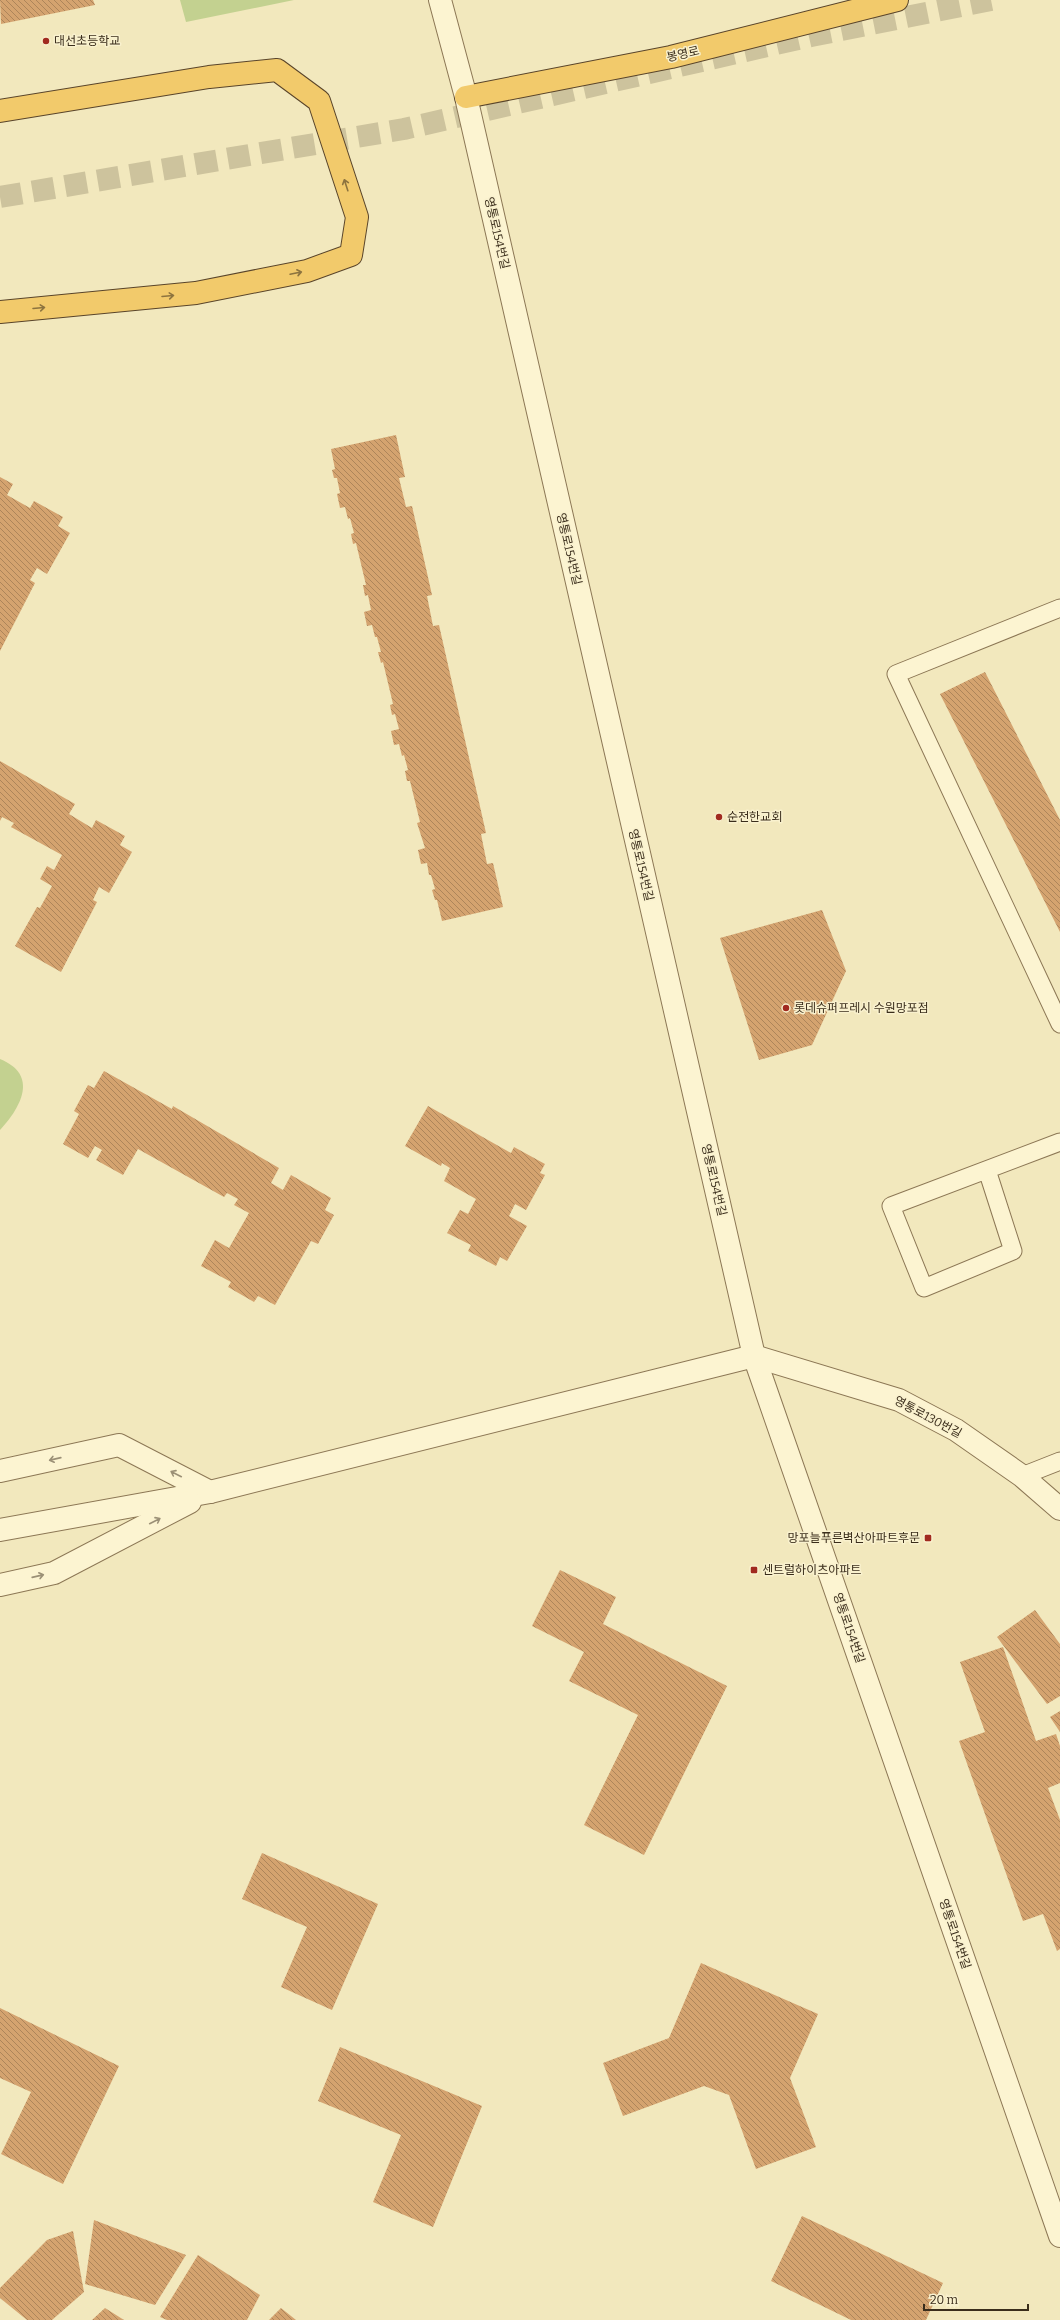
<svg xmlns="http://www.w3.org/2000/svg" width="1060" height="2320" viewBox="0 0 1060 2320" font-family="Bitter,'Noto Sans KR',serif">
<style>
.park{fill:#c3d190}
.building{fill:url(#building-back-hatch)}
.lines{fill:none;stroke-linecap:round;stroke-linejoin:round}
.trunk-tunnel{stroke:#cdc39d;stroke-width:22;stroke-dasharray:22 11;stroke-linecap:butt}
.service-casing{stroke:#8c7755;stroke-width:19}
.minor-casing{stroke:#8c7755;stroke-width:24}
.trunk-casing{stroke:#59442a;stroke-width:24}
.service{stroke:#fcf4d1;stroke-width:17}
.minor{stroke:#fcf4d1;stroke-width:22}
.trunk{stroke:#f2ca6b;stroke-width:22}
.oneway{stroke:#8d743f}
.oneway2{stroke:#9b9076}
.poi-dot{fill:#a12a1f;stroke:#f9f1ce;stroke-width:1.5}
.labels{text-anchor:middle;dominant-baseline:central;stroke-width:3;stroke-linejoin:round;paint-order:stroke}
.poi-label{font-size:12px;fill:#3a2d1b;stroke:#f9f1ce;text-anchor:start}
.street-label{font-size:12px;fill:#3a2d1b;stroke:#f9f1ce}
</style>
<defs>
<pattern id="building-back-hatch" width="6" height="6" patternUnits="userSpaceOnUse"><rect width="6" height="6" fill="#d4a36f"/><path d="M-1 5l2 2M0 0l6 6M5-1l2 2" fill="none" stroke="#ad855a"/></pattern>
</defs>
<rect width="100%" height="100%" fill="#f2e8bd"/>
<g class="park">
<path d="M180 0H294L186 22Z"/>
<path d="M0 1059C39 1075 21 1107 0 1130Z"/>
</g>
<g class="building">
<path d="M0 0H93L95 5 1 24Z"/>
<path d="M396 435 405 477 399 478 406 507 412 506 432 595 427 596 433 626 439 625 486 833 481 834 487 864 493 863 503 907 442 921 437 900H435L432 890 435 889 431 875H429L427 863 421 864 418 850 425 848 417 823 420 822 410 781H407L405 771 408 770 404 755 402 756 399 744 394 745 391 731 399 729 395 714 392 715 390 705 393 704 383 662 381 663 378 652H381L377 637H375L372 625 367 626 364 612 371 610 368 595 365 596 363 585H366L356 543 353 544 351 534 354 533 350 518 348 519 345 507 340 508 337 494 340 493 337 478H334L332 470 335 469 331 449Z"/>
<path d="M0 477 13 484 7 495 30 508 34 501 63 517 58 526 70 533 47 574 37 568 30 580 35 583 0 651Z"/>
<path d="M985 672 1060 820V932L940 694Z"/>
<path d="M0 761 75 804 69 814 92 828 96 820 125 836 120 845 132 852 109 893 99 887 93 900 97 902 61 972 15 946 37 907 40 908 52 886 40 879 47 866 54 870 62 855 11 827 14 823 2 817 0 821Z"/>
<path d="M822 910 846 971 812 1045 759 1060 720 938Z"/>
<path d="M104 1071 172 1109 173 1106 279 1168 271 1183 283 1190 291 1175 331 1198 325 1210 334 1215 318 1244 311 1241 275 1305 258 1296 254 1302 228 1287 231 1282 201 1266 215 1240 229 1248 249 1213 234 1205 238 1199 227 1193 224 1197 138 1149 123 1175 96 1160 102 1150 95 1146 88 1158 63 1144 79 1114 74 1111 88 1085 94 1088Z"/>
<path d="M428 1106 511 1153 514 1147 545 1164 540 1173 545 1175 526 1210 515 1204 509 1216 527 1226 507 1261 500 1257 496 1266 468 1251 471 1245 447 1233 460 1210 468 1214 476 1199 444 1181 450 1168 442 1163 441 1166 405 1146Z"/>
<path d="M560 1570 616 1597 603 1624 727 1686 644 1855 584 1825 638 1715 569 1681 584 1652 532 1626Z"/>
<path d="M1035 1610 1060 1644V1696L1047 1704 997 1637Z"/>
<path d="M1003 1647 1036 1741 1056 1734 1060 1746V1783L1048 1788 1060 1820V1949L1057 1951 1043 1914 1023 1921 959 1741 985 1732 960 1662Z"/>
<path d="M1060 1711V1732L1050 1717Z"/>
<path d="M262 1853 378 1904 332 2010 281 1987 307 1927 242 1899Z"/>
<path d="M701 1963 818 2014 790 2078 816 2147 756 2169 729 2095 704 2086 623 2116 603 2063 669 2038Z"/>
<path d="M0 2008 119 2066 63 2184 1 2154 31 2092 0 2078Z"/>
<path d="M340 2047 482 2106 433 2227 373 2202 401 2135 318 2101Z"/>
<path d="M802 2216 943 2283 926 2320H851L771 2281Z"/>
<path d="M94 2220 186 2255 155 2305 85 2284Z"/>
<path d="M73 2231 84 2292 52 2320H27L0 2298V2288L47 2240Z"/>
<path d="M198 2255 260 2295 247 2320H167L160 2317Z"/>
<path d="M105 2308 124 2320H92Z"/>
<path d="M281 2308 296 2320H269Z"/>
</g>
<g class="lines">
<path class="trunk-tunnel" d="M0 197 404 129 811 36 991 0"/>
<defs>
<g id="service">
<path d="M1060 608 896 674 1060 1024"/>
<path d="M987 1170 1013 1251 924 1288 891 1206 1060 1142"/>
<path d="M1022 1476 1060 1461"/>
</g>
<g id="minor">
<path d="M440 0 466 97 754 1356 1060 2236"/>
<path d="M0 1471 119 1445 210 1492"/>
<path d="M0 1530 210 1492 754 1356 899 1400 956 1430 1022 1476 1060 1509"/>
<path d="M0 1585 54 1573 190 1502"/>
</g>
<g id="trunk">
<path d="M466 97 671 57 897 0"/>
<path d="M0 111 209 77 277 70 319 101 357 217 351 255 307 271 196 293 0 312"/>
</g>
</defs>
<use href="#service" class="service-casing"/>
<use href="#minor" class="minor-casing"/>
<use href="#trunk" class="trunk-casing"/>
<use href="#service" class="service"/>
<use href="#minor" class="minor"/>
<use href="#trunk" class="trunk"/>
</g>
<defs><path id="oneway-shaft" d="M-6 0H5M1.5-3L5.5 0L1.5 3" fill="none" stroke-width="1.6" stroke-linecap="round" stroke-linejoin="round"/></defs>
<g class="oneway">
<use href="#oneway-shaft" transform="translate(346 185) rotate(-108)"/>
<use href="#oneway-shaft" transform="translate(296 273) rotate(-12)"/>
<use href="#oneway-shaft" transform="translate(168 296) rotate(-5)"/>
<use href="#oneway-shaft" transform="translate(39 308) rotate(-5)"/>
</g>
<g class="oneway2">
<use href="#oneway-shaft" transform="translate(55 1459) rotate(167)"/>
<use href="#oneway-shaft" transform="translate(176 1474) rotate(-153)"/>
<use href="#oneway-shaft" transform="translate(155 1521) rotate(-27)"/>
<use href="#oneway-shaft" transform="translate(38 1576) rotate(-13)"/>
</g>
<g class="poi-dot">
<circle cx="46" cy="41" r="4"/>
<circle cx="719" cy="817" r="4"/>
<circle cx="786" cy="1008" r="4"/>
<rect x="924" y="1534" width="8" height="8" rx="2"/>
<rect x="750" y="1566" width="8" height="8" rx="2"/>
</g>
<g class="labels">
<g class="poi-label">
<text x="54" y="41">대선초등학교</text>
<text x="727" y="817">순전한교회</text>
<text x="794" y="1008">롯데슈퍼프레시 수원망포점</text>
<text x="920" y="1538" text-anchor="end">망포늘푸른벽산아파트후문</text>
<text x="762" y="1570">센트럴하이츠아파트</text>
</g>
<g class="street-label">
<text transform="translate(683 54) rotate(-13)">봉영로</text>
<text transform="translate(497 233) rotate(77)">영통로154번길</text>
<text transform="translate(569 549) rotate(77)">영통로154번길</text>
<text transform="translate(641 865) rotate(77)">영통로154번길</text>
<text transform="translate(714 1180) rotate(77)">영통로154번길</text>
<text transform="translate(928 1417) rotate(28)">영통로130번길</text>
<text transform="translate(849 1628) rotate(71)">영통로154번길</text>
<text transform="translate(955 1934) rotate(71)">영통로154번길</text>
</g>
</g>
<path d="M924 2304v6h104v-6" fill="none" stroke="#3a2d1b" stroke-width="2"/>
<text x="930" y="2304" font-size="12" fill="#3a2d1b" stroke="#f9f1ce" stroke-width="3" paint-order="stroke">20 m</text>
</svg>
